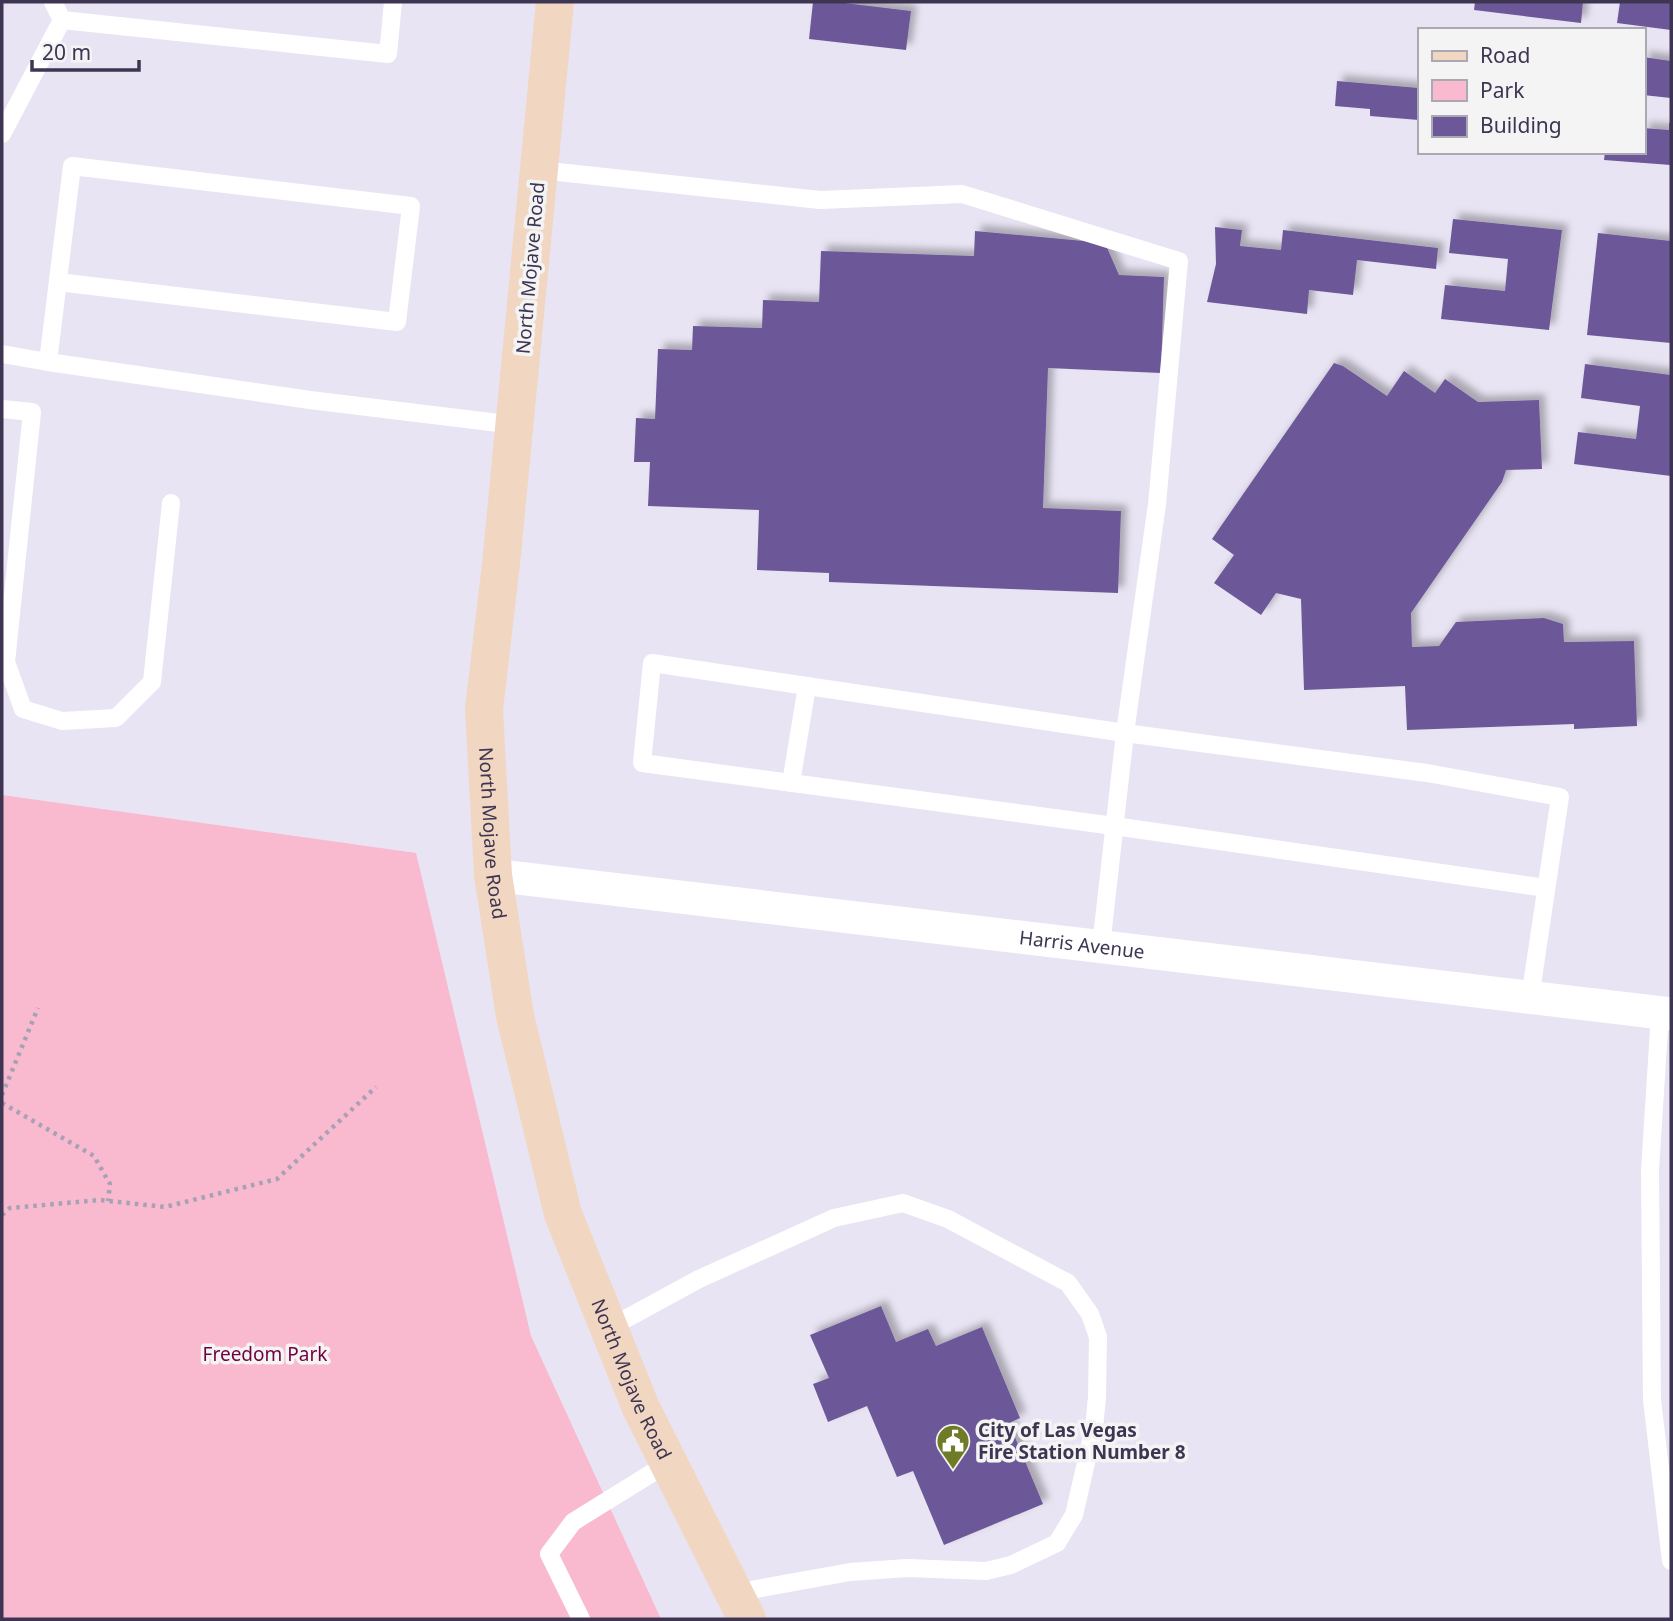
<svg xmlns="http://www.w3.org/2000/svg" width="1673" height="1621" viewBox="0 0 1673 1621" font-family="'Noto Sans',sans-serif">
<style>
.green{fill:#f9b9ce}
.building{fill:#6c5898;filter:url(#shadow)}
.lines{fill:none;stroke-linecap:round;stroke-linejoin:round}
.path{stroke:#a6a1b5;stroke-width:4.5;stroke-dasharray:3.5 5;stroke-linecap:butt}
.lane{stroke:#fff;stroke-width:18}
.street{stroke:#fff;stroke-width:33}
.secondary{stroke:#f1d7c2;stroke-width:38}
.labels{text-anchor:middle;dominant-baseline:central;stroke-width:7;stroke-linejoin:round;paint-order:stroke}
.street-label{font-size:19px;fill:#3e3552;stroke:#f4f4f4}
.park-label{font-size:19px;fill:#73003e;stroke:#f4f4f4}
.poi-label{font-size:19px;font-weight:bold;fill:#3e3552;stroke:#f4f4f4;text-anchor:start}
</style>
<defs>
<filter id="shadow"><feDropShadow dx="6" dy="-6" stdDeviation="3.5" flood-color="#0004"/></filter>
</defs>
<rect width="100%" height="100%" fill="#e8e4f3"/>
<path class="green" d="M2 795 416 853 531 1336 661 1619H2Z"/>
<g class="building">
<path d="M813 2H836L911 11 906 50 809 39Z"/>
<path d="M1475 2H1583L1581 23 1474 10Z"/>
<path d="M1620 2H1671V30L1617 23Z"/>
<path d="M1643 57 1671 61V98L1643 95Z"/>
<path d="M1337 81 1419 88V120L1370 116V109L1335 106Z"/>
<path d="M1669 123H1671V165L1604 160 1605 152H1643V128L1669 130Z"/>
<path d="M1453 219 1562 230 1549 330 1441 319 1445 285 1505 291 1508 259 1449 253Z"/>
<path d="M1215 227 1242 230 1240 246 1281 250 1283 230 1438 248 1436 269 1357 260 1353 295 1309 290 1307 314 1207 302 1216 264Z"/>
<path d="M975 231 1105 243 1119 275 1164 277 1161 373 1048 368 1043 508 1121 511 1118 593 829 582V573L757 570 759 510 648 506 650 462H634L636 418 655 419 658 349 692 350 693 326 762 328 763 300 819 302 821 251 974 256Z"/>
<path d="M1598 233 1671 241V343L1587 335Z"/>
<path d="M1334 363 1343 366 1387 396 1404 371 1435 393 1445 379 1478 402 1539 400 1542 469 1506 470 1502 482 1411 613 1412 647 1439 646 1456 622 1544 618 1563 624 1564 642 1634 641 1637 726 1574 729V724L1407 730 1405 686 1304 690 1301 599 1276 593 1261 615 1214 583 1234 555 1212 539Z"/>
<path d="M1585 364 1671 375V476L1574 464 1578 432 1636 439 1640 406 1581 398Z"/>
<path d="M881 1306 896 1342 928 1329 936 1346 982 1327 1020 1418 1009 1423 1043 1504 944 1545 913 1471 897 1477 867 1406 828 1422 813 1384 829 1378 810 1335Z"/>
</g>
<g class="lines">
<g class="path">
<path d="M2 1095 38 1008"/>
<path d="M2 1103 94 1156 110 1184 108 1201"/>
<path d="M2 1215 10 1208 100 1200 165 1207 277 1179 376 1087"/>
</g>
<g class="lane">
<path d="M53 2 62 20 388 54 393 2"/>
<path d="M2 134 62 20"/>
<path d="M539 170 820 200 962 194 1179 261 1157 504 1125 733 652 663 642 763 1114 826 1546 888"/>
<path d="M58 282 397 322 411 206 72 166 48 362 310 400 515 425"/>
<path d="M2 354 48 362"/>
<path d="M2 409 32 412 6 662 23 709 62 721 116 718 152 682 171 503"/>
<path d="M791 783 807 686"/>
<path d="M1101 946 1125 733 1427 773 1560 797 1530 998"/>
<path d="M1660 1014 1650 1170 1652 1400 1671 1561"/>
<path d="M609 1328 699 1279 834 1218 903 1203 948 1219 1068 1283 1090 1314 1098 1337 1097 1397 1094 1428 1074 1515 1057 1543 1011 1565 986 1571 907 1568 850 1572 734 1593"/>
<path d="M581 1619 549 1554 573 1522 668 1463"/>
</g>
<path class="street" id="s1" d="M493 875 1671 1014"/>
<path class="secondary" id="s2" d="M555 2 501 564 484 709 493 875 515 1016 563 1214 641 1408 747 1619"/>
</g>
<defs>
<symbol id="civic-pin" viewBox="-11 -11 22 30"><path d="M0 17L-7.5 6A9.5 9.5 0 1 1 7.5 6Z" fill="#6f7b27" stroke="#f4f4f4"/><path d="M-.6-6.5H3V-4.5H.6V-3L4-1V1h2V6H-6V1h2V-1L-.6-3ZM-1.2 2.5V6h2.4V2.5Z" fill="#fff"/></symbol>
</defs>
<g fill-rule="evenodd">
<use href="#civic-pin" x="934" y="1422" width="38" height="52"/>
</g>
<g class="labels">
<g class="street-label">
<text transform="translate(530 268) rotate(-85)">North Mojave Road</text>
<text stroke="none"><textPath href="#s2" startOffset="835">North Mojave Road</textPath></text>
<text stroke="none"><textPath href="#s1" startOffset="593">Harris Avenue</textPath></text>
<text stroke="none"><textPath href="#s2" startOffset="1402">North Mojave Road</textPath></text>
</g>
<g class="park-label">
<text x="265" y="1354">Freedom Park</text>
</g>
<g class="poi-label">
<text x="978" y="1430">City of Las Vegas<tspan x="978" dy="22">Fire Station Number 8</tspan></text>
</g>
</g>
<rect width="1673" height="1621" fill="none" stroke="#3e3552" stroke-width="7"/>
<rect x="1418" y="28" width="228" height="126" fill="#f4f4f4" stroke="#aba8b3" stroke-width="2"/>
<rect x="1432" y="51" width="35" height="10" fill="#f1d7c2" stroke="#aba8b3" stroke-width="2"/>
<text x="1480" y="63" font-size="21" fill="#3e3552">Road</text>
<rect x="1432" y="80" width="35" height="21" fill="#f9b9ce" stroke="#aba8b3" stroke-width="2"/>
<text x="1480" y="98" font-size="21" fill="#3e3552">Park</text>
<rect x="1432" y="116" width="35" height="21" fill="#6c5898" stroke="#aba8b3" stroke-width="2"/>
<text x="1480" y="133" font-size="21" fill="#3e3552">Building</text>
<path d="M32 60v10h107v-10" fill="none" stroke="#3e3552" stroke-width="3.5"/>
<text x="42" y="60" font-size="21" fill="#3e3552" stroke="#f4f4f4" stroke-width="5" paint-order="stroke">20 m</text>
</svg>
